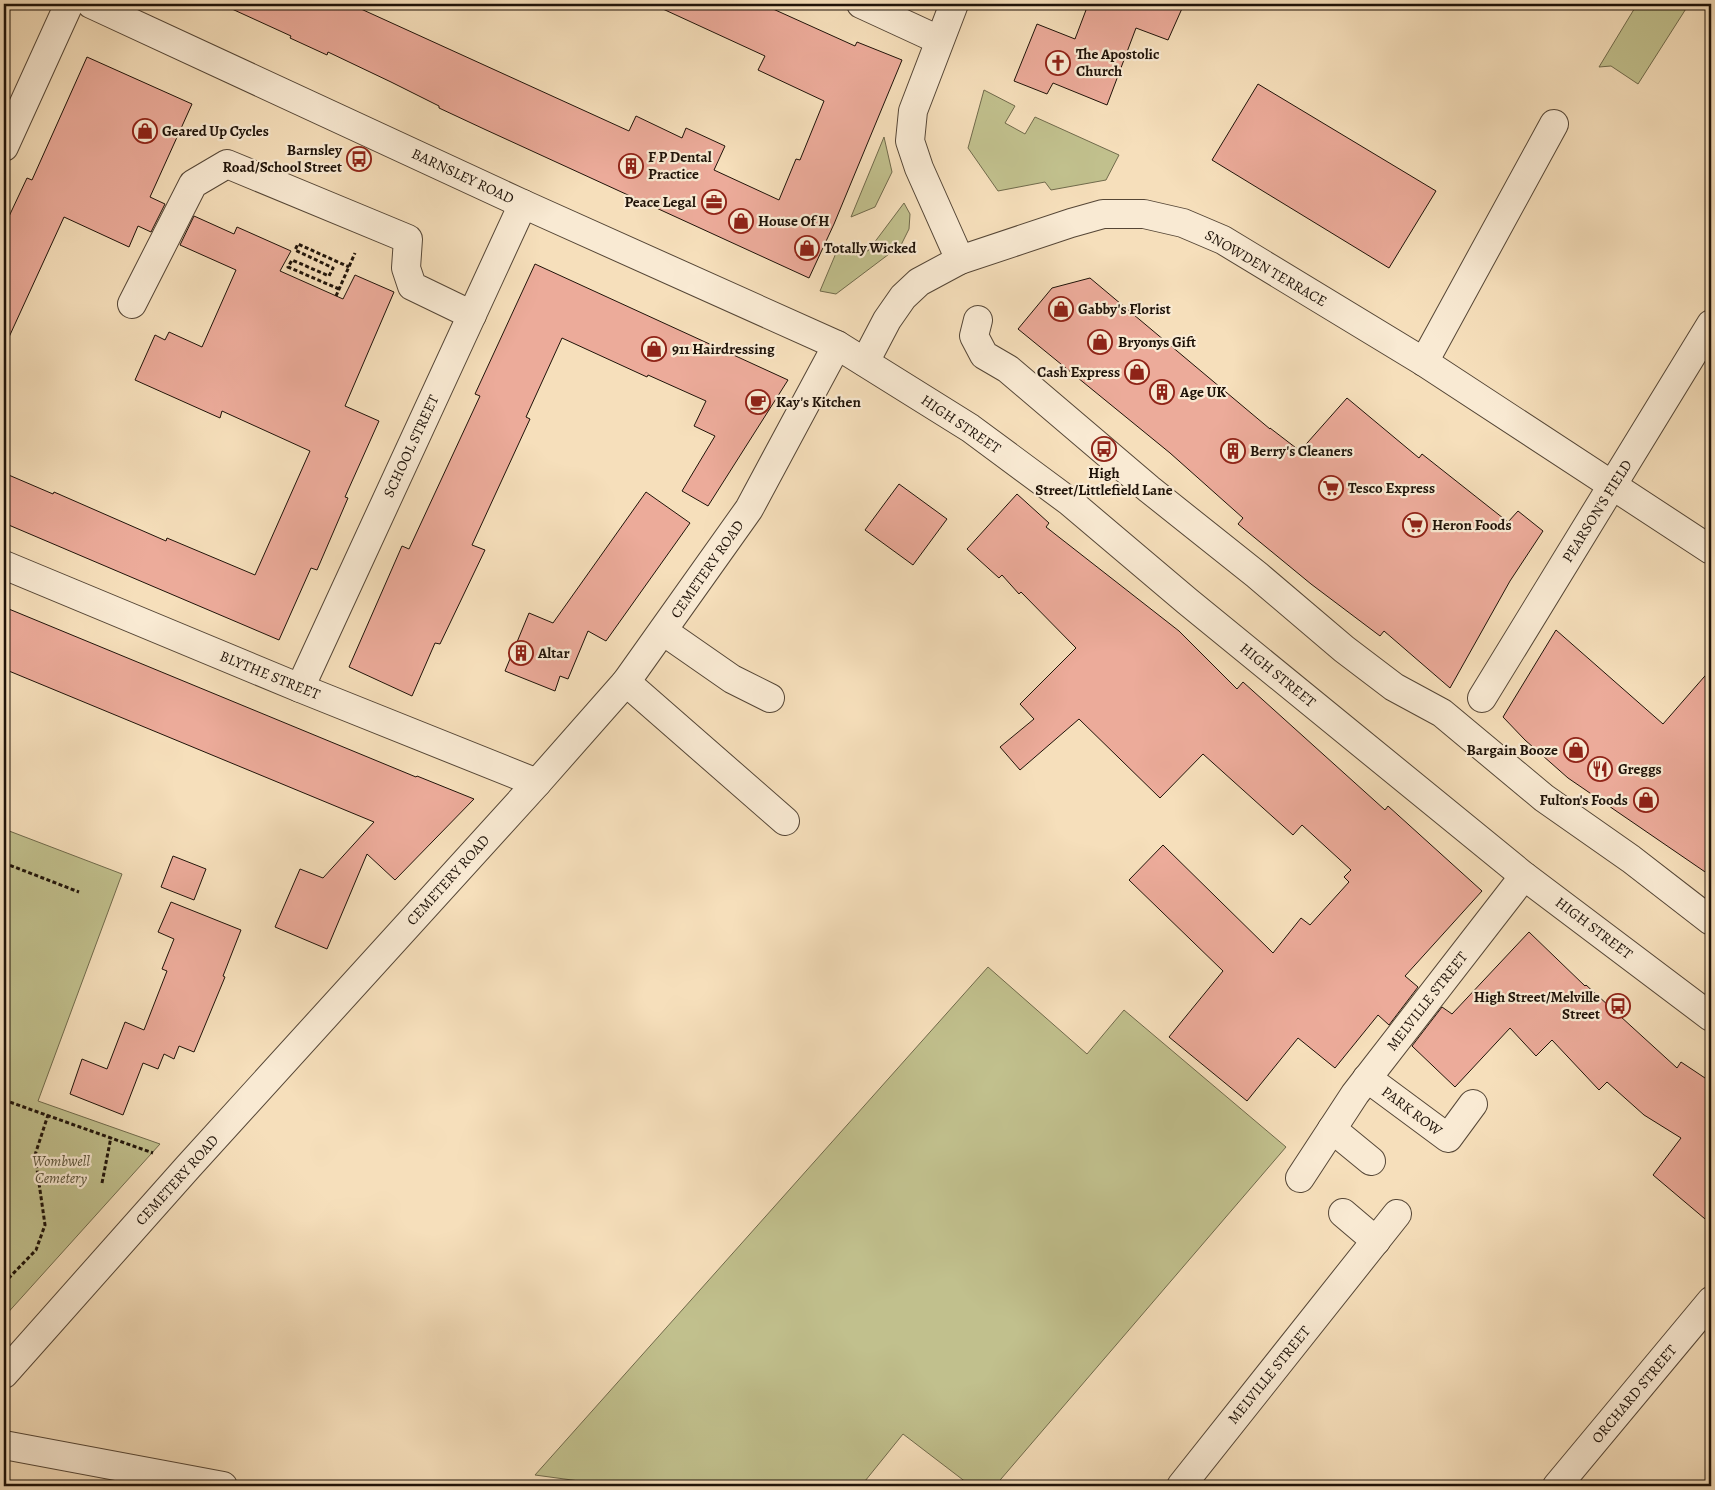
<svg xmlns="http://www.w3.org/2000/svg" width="1715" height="1490" viewBox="0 0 1715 1490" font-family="Alegreya,serif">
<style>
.green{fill:#c1c08d;stroke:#706a4b}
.building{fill:#ecab9a;stroke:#1f1309}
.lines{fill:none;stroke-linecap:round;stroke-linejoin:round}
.minor-casing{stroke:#554636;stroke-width:30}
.path{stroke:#1f1309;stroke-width:3;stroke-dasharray:4 2.5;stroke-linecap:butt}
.minor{stroke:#f9ead3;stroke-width:28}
.labels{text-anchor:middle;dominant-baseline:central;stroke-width:4.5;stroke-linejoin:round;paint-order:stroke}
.poi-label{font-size:15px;font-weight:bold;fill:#1f1309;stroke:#f9ead3;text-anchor:start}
.street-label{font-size:15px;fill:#1f1309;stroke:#f9ead3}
.park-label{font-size:15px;font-style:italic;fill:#585037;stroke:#f9ead3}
</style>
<rect width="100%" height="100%" fill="#f6dfbb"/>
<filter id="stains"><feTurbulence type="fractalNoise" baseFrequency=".004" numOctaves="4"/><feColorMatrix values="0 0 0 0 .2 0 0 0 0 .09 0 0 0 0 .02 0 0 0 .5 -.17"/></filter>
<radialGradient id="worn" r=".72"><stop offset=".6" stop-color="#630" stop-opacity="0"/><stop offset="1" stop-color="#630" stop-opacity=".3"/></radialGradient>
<g class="green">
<path d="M1633 4H1689L1638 84 1611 66 1599 67 1636 6Z"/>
<path d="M984 90 1015 106 1005 123 1025 134 1035 117 1119 155 1106 180 1051 190 1045 182 998 191 968 148Z"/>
<path d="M884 137 892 172 875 207 851 217Z"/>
<path d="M904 203 910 214 909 229 901 245 836 294 820 291 839 246 856 247 868 251Z"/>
<path d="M4 829 122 874 38 1101 160 1144 4 1317Z"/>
<path d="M988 967 1087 1054 1124 1010 1286 1147 995 1486H971L903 1434 861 1486H616L535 1475Z"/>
</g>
<g class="building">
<path d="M221 4H350L629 131 636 116 682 138 686 128 725 146 714 170 779 200 796 159 800 160 824 101 758 70 765 56 652 4H762L855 46 857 42 902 60 834 224 809 278 484 129 439 108V106L391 82 328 52 327 55 290 38 291 36Z"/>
<path d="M1080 4H1184L1168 40 1136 28 1107 105 1053 83 1047 94 1014 81 1037 24 1075 39 1086 10 1080 8Z"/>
<path d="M87 57 192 104 150 197 165 204 151 232 138 226 129 247 64 217 4 348V227L27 178 32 180Z"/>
<path d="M1258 84 1436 191 1389 268 1212 160Z"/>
<path d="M194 216 234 234 237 227 291 251 280 271 343 299 355 275 394 292 345 406 379 421 345 497 348 498 317 570 311 568 279 640 4 523V473L53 494 54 492 166 541 167 538 255 575 310 451 222 411 220 418 135 380 155 335 165 340 169 332 202 347 236 270 180 245Z"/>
<path d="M535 264 788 380 708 506 682 491 715 436 694 426 706 401 648 375 647 377 562 338 526 417 530 419 472 545 485 550 440 644 435 643 412 696 349 667 402 546 409 549 480 396 475 394Z"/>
<path d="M1090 278 1270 429V428L1300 451 1347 398 1419 458 1422 454 1508 522 1518 511 1543 531 1510 581 1450 688 1384 631 1380 636 1311 584 1238 524 1243 518 1170 453 1018 329 1052 288Z"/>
<path d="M899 484 947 519 913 565 865 530Z"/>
<path d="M646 492 690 523 606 641 588 631 568 679 560 676 555 691 505 671 529 613 553 623Z"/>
<path d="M1017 494 1049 523 1046 527 1179 631 1237 689 1243 682 1385 810 1388 806 1482 891 1405 976 1418 987 1389 1025 1378 1015 1335 1068 1298 1038 1247 1101 1169 1037 1223 971 1129 880 1163 845 1273 953 1301 918 1310 925 1349 882 1344 877 1351 870 1302 825 1293 835 1203 754 1160 798 1079 719 1020 770 1000 747 1034 719 1020 704 1076 648 1021 592 1019 594 1002 575 999 578 967 549Z"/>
<path d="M4 607 416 777 417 776 474 799 395 880 367 854 327 949 275 927 300 869 323 878 374 822 4 669Z"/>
<path d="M1556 630 1663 724 1711 669V876L1568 778 1525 740 1503 717Z"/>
<path d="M173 856 206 869 194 900 161 887Z"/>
<path d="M171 902 241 930 223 976 225 977 194 1052 179 1046 174 1059 164 1054 158 1069 143 1063 123 1115 70 1094 82 1059 107 1069 125 1022 144 1030 167 971 162 969 174 939 158 932Z"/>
<path d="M1529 932 1585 986 1586 985 1677 1068 1681 1062 1711 1082V1224L1653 1175 1681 1138 1644 1115 1607 1082 1599 1090 1552 1040 1536 1056 1510 1028 1455 1087 1412 1046 1442 1007 1452 1014Z"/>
</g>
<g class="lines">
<defs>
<g id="minor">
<path d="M91 4 523 204 837 345 970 428 1070 502 1187 601 1524 876 1711 1017"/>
<path d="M861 4 939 40"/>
<path d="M954 4 913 111 910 141 919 168 960 260"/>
<path d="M4 147 69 4"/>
<path d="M132 304 193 184 227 164 408 239 406 268 412 286 472 315"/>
<path d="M978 320 974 336 984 355 1008 369 1149 489 1257 575 1344 649 1394 687 1442 713 1544 798 1631 859 1711 921"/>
<path d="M865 362 887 320 903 297 919 282 960 260 1071 223 1103 214H1144L1183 223 1223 240 1424 362 1711 550"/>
<path d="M1424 362 1554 124"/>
<path d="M4 565 300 688 537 783"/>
<path d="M663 631 732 679 770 698"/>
<path d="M626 682 785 821"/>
<path d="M300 688 523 204"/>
<path d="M1482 698 1711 324"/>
<path d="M1367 1078 1448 1138 1473 1104"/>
<path d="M1332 1129 1371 1161"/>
<path d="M1300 1178 1355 1094 1524 876"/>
<path d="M1343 1213 1376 1241"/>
<path d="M4 1374 188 1167 537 783 626 682 749 509 837 345"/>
<path d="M4 1445 223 1486"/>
<path d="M1181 1486 1397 1214"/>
<path d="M1557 1486 1711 1301"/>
</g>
</defs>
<use href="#minor" class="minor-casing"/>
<g class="path">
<path d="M339 289 288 267 292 260 329 276 333 268 295 250 298 244 349 267"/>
<path d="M336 296 355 253"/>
<path d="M4 863 79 892"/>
<path d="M4 1100 153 1153"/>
<path d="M102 1183 111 1137"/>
<path d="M4 1283 36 1250 45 1225 35 1155 48 1115"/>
</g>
<use href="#minor" class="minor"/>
</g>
<defs>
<symbol id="church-ring" viewBox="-11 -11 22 22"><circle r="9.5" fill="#f9ead3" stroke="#8f2418" stroke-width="1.5"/><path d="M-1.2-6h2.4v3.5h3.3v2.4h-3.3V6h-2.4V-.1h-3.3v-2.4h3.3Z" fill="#8f2418"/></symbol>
<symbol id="shop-ring" viewBox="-11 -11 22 22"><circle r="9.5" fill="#f9ead3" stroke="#8f2418" stroke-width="1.5"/><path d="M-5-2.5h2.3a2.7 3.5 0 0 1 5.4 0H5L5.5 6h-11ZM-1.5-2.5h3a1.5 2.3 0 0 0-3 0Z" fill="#8f2418"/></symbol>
<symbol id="bus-ring" viewBox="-11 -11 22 22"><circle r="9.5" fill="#f9ead3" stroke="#8f2418" stroke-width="1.5"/><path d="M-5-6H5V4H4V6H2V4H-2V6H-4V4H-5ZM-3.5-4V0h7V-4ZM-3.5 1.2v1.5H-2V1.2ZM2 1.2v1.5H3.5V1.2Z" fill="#8f2418"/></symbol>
<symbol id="building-ring" viewBox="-11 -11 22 22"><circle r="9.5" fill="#f9ead3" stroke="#8f2418" stroke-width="1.5"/><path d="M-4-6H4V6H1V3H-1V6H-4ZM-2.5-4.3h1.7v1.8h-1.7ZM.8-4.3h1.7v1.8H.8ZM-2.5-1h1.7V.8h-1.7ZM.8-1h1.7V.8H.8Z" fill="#8f2418"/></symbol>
<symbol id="office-ring" viewBox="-11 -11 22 22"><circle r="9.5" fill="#f9ead3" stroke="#8f2418" stroke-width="1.5"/><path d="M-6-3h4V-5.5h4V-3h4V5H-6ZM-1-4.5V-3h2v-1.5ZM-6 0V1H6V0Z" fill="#8f2418"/></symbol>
<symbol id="cafe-ring" viewBox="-11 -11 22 22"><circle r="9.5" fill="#f9ead3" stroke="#8f2418" stroke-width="1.5"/><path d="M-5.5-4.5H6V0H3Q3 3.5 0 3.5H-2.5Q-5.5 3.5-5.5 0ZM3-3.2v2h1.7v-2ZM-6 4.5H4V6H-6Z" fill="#8f2418"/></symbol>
<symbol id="supermarket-ring" viewBox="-11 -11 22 22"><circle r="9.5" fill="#f9ead3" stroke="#8f2418" stroke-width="1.5"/><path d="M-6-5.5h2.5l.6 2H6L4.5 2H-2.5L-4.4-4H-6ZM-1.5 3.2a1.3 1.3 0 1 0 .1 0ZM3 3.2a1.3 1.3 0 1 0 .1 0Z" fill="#8f2418"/></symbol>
<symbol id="restaurant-ring" viewBox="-11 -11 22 22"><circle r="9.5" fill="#f9ead3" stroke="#8f2418" stroke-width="1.5"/><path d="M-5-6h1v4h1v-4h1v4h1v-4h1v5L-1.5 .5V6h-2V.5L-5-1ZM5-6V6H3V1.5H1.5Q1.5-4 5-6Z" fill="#8f2418"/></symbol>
</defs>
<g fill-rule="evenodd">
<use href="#church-ring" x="1044" y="49" width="28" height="28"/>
<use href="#shop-ring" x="131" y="117" width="28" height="28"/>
<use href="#bus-ring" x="345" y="145" width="28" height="28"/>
<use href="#building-ring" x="617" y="152" width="28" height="28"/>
<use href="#office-ring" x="700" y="188" width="28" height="28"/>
<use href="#shop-ring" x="727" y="207" width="28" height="28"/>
<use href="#shop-ring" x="793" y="234" width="28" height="28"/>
<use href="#shop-ring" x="1047" y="295" width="28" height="28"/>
<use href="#shop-ring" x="1086" y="328" width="28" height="28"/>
<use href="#shop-ring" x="640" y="335" width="28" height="28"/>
<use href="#shop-ring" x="1123" y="358" width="28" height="28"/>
<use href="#building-ring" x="1148" y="378" width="28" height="28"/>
<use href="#cafe-ring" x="744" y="388" width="28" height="28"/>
<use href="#bus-ring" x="1090" y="435" width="28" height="28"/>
<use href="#building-ring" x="1219" y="437" width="28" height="28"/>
<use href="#supermarket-ring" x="1317" y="474" width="28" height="28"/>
<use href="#supermarket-ring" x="1401" y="511" width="28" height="28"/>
<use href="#building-ring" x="507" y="639" width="28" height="28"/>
<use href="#shop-ring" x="1562" y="736" width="28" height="28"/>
<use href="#restaurant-ring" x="1586" y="755" width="28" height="28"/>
<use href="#shop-ring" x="1632" y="786" width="28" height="28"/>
<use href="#bus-ring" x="1604" y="992" width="28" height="28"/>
</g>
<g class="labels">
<g class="poi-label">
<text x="1076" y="54">The Apostolic<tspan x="1076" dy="17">Church</tspan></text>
<text x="162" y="131">Geared Up Cycles</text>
<text x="342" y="150" text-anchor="end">Barnsley<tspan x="342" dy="17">Road/School Street</tspan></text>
<text x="648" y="157">F P Dental<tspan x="648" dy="17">Practice</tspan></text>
<text x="696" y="202" text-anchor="end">Peace Legal</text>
<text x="758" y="221">House Of H</text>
<text x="824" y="248">Totally Wicked</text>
<text x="1078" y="309">Gabby's Florist</text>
<text x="1118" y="342">Bryonys Gift</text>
<text x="672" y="349">911 Hairdressing</text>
<text x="1120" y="372" text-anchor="end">Cash Express</text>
<text x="1180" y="392">Age UK</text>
<text x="776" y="402">Kay's Kitchen</text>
<text x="1250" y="451">Berry's Cleaners</text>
<text x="1104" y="473" text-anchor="middle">High<tspan x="1104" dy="17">Street/Littlefield Lane</tspan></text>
<text x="1348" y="488">Tesco Express</text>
<text x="1432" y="525">Heron Foods</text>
<text x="538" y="653">Altar</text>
<text x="1558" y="750" text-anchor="end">Bargain Booze</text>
<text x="1618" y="769">Greggs</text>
<text x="1628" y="800" text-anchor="end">Fulton's Foods</text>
<text x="1600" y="997" text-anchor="end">High Street/Melville<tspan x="1600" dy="17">Street</tspan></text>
</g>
<g class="street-label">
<text transform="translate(463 176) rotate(25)">BARNSLEY ROAD</text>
<text transform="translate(1266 268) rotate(30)">SNOWDEN TERRACE</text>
<text transform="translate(961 424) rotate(34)">HIGH STREET</text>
<text transform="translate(411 446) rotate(-65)">SCHOOL STREET</text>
<text transform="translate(1597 511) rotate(-58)">PEARSON'S FIELD</text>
<text transform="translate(707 569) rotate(-55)">CEMETERY ROAD</text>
<text transform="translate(270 675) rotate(22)">BLYTHE STREET</text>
<text transform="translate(1278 675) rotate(39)">HIGH STREET</text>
<text transform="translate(448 880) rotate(-48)">CEMETERY ROAD</text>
<text transform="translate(1594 928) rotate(37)">HIGH STREET</text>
<text transform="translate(1427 1001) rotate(-52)">MELVILLE STREET</text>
<text transform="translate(1412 1111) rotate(37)">PARK ROW</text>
<text transform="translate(177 1180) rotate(-48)">CEMETERY ROAD</text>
<text transform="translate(1269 1375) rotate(-51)">MELVILLE STREET</text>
<text transform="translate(1634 1394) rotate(-50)">ORCHARD STREET</text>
</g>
<g class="park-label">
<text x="61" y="1161">Wombwell<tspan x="61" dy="17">Cemetery</tspan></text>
</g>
</g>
<rect width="1715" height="1490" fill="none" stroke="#f6dfbb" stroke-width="20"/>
<rect x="5" y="5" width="1705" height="1480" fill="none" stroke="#1f1309" stroke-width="2.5"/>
<rect x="10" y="10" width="1695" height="1470" fill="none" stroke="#1f1309"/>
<rect width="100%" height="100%" filter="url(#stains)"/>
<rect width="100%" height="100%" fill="url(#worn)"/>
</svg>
